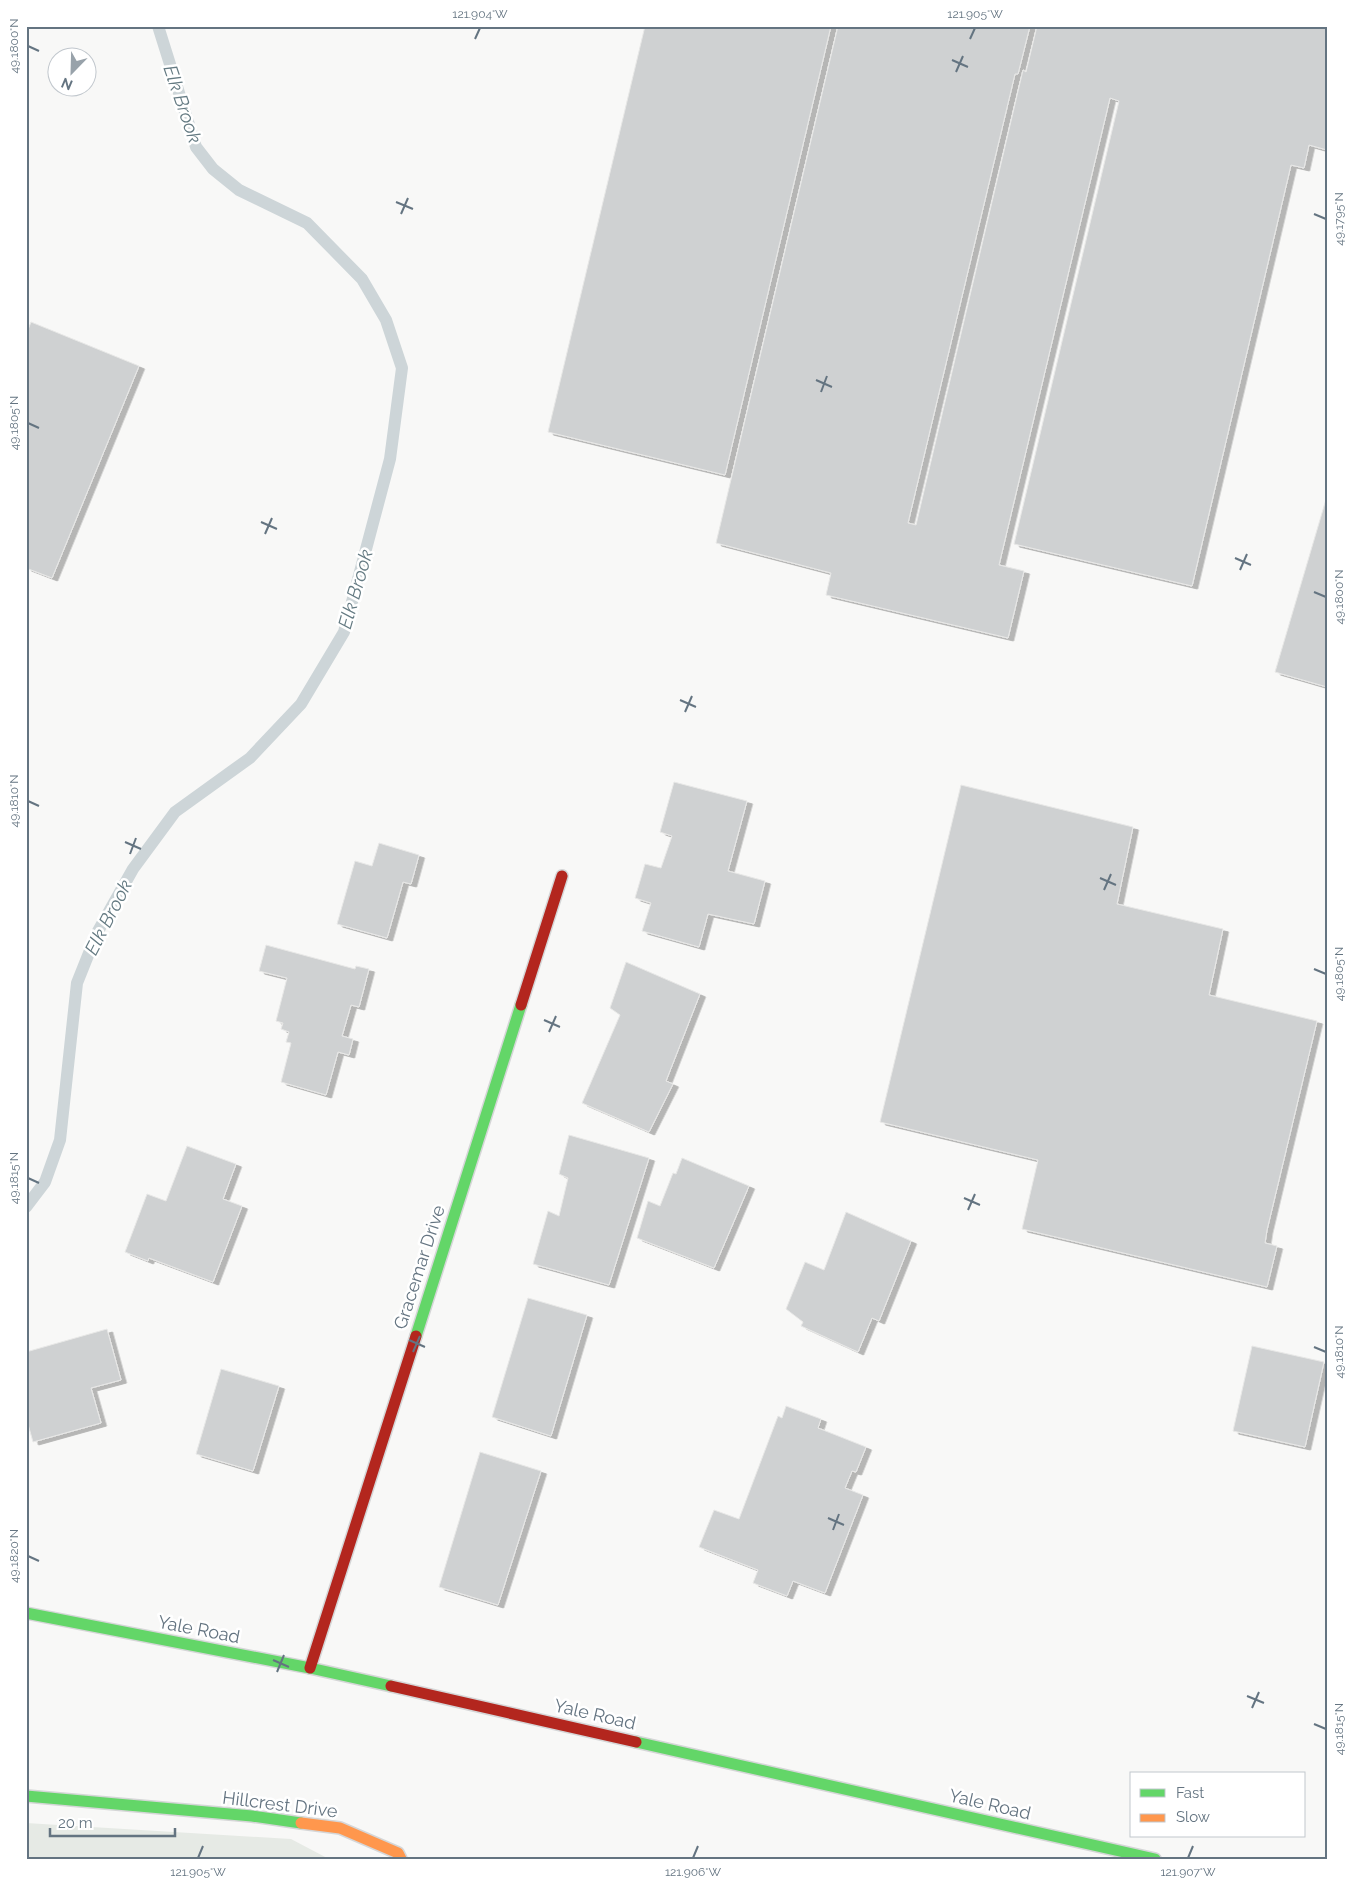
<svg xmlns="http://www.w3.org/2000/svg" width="1353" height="1885" viewBox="0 0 1353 1885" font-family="Raleway,sans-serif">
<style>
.green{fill:#e6eae5}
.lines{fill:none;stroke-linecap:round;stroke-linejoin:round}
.stream{stroke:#cdd5d8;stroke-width:12}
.building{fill:#cfd1d2;stroke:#e8e8e7;filter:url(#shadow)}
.fast-casing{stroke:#d5d6d7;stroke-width:14}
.slow-casing{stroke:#d5d6d7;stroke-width:14}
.jam-casing{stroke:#d5d6d7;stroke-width:14}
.fast{stroke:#63d668;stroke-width:11}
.slow{stroke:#ff974d;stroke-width:11}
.jam{stroke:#b3261e;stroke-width:11}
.ticks{fill:none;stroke:#647481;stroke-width:2}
.labels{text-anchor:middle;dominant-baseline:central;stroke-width:5;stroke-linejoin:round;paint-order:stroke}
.street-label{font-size:18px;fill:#647481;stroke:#fff}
.water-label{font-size:19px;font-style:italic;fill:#647a82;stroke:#fff}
.neatline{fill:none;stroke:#647481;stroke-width:2}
.ticks-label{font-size:12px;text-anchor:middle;fill:#647481}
</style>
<defs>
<filter id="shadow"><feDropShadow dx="5.5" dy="3" stdDeviation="0" flood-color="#0004"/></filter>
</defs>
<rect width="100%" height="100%" fill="#f8f8f7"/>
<path class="green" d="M26 1823 291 1839 329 1859H26Z"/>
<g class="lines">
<path class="stream" d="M26 1207 45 1182 60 1140 77 983 97 933 133 869 175 812 250 758 301 704 344 632 390 459 402 368 386 320 362 279 307 223 239 190 213 169 196 147 158 26"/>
</g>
<g class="building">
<path d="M645 26H831L725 475 548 432Z"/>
<path d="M838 26H1030L1018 74H1015L908 523 916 525 1023 70 1026 72 1037 26H1327V150L1309 145 1304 168 1291 165 1192 586 1014 544 1119 101 1110 98 999 565 1024 571 1008 638 826 595 831 573 716 543Z"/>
<path d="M31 322 139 366 52 578 26 568V335Z"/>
<path d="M1327 496V687L1275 672Z"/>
<path d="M674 782 747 801 728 871 765 881 754 924 708 914 699 947 642 931 651 903 635 898 645 864 661 868 672 836 660 832Z"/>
<path d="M961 785 1133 827 1117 904 1223 929 1209 995 1317 1021 1267 1230 1265 1243 1277 1246 1267 1287 1022 1229 1038 1160 880 1122Z"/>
<path d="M379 843 419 855 411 884 403 882 387 938 337 924 355 861 372 866Z"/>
<path d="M266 945 355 969 356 966 369 969 359 1007 351 1005 342 1036 353 1039 349 1055 338 1052 326 1095 281 1082 291 1043 286 1042 289 1032 281 1029 283 1023 276 1021 287 978 259 971Z"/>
<path d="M626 962 700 994 666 1081 673 1084 649 1132 582 1103 620 1015 610 1008Z"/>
<path d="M569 1135 649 1158 609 1285 533 1264 548 1211 559 1216 568 1178 559 1174Z"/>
<path d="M187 1146 236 1164 223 1199 242 1206 213 1282 149 1258 148 1261 125 1252 147 1194 166 1201Z"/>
<path d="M682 1158 749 1186 714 1268 637 1238 648 1201 660 1206 673 1173 676 1174Z"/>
<path d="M846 1212 911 1241 879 1321 872 1318 858 1352 801 1326 803 1322 786 1309 805 1262 824 1270Z"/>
<path d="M528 1298 587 1315 551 1436 492 1417Z"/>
<path d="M107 1329 121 1380 91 1388 101 1423 33 1442 26 1417V1352Z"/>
<path d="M1252 1346 1324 1362 1305 1447 1233 1431Z"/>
<path d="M221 1369 279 1386 253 1471 196 1454Z"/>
<path d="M786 1406 821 1419 818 1428 866 1447 856 1472 852 1471 845 1488 863 1495 825 1593 793 1581 787 1596 753 1583 758 1570 699 1547 714 1510 739 1519 778 1416 782 1418Z"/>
<path d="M480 1452 541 1471 498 1605 439 1587Z"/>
</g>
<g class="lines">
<defs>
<g id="fast">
<path d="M416 1336 521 1005"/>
<path d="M26 1613 310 1668 391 1686"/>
<path d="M636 1742 1155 1859"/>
<path d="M26 1796 252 1816 301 1823"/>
</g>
<path id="slow" d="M301 1823 340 1828 398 1853 401 1859"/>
<g id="jam">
<path d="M521 1005 562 876"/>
<path d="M310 1668 416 1336"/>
<path d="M391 1686 636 1742"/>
</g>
</defs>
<use href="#fast" class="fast-casing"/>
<use href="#slow" class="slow-casing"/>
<use href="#jam" class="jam-casing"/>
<use href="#fast" class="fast"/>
<use href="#slow" class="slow"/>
<use href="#jam" class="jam"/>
</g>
<path class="ticks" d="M475 39 480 28M970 39 975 28M28 46 39 51M952 60 968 67M956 72 963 56M396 202 413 209M401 214 408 198M1314 214 1326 219M816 380 832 387M821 392 827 376M28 423 39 428M261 522 277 529M265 534 272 518M1235 558 1251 565M1240 570 1247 554M1314 592 1326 597M680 700 696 707M685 712 692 696M28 801 39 806M125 842 141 849M130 854 136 838M1100 878 1116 885M1104 890 1111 874M1314 969 1326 974M544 1020 560 1027M549 1032 556 1016M28 1178 39 1183M964 1198 980 1205M968 1210 975 1194M409 1340 425 1347M1314 1347 1326 1352M413 1352 420 1336M828 1518 844 1525M833 1530 839 1514M28 1556 39 1561M273 1660 289 1667M277 1672 284 1655M1247 1696 1264 1703M1252 1708 1259 1692M1314 1724 1326 1729M198 1858 203 1846M693 1858 698 1846M1188 1858 1193 1846"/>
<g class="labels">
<g class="street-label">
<text transform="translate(419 1267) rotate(-72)">Gracemar Drive</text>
<text transform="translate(199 1629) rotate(11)">Yale Road</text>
<text transform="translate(595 1714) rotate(13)">Yale Road</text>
<text transform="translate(280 1804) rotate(7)">Hillcrest Drive</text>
<text transform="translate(990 1804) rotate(13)">Yale Road</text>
</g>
<g class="water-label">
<text transform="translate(183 104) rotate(71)">Elk Brook</text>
<text transform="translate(355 589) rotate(-74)">Elk Brook</text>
<text transform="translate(108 917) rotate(-63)">Elk Brook</text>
</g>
</g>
<rect width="1353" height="1885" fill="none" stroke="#ffffff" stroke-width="55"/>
<rect x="1130" y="1772" width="175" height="65" fill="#ffffff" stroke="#c1c7cd"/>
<rect x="1140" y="1789" width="25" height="8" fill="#63d668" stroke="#c1c7cd"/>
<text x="1176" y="1798" font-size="15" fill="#647481">Fast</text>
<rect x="1140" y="1814" width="25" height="8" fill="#ff974d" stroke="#c1c7cd"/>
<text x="1176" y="1822" font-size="15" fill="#647481">Slow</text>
<g transform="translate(72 72) rotate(203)"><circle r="24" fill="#ffffff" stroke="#c1c7cd"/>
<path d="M0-4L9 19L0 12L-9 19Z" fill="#98a2aa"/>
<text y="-8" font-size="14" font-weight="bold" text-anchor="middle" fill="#647481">N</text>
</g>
<path d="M50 1828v8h125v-8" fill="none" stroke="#647481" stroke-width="2.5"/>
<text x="58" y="1828" font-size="15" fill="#647481" stroke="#ffffff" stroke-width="4" paint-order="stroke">20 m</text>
<rect x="28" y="28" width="1298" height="1830" class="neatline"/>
<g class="ticks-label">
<text x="480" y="18">121.904°W</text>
<text x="975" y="18">121.905°W</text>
<text transform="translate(14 46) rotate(-90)" y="4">49.1800°N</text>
<text transform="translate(1339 219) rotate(-90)" y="4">49.1795°N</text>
<text transform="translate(14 423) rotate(-90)" y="4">49.1805°N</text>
<text transform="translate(1339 597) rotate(-90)" y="4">49.1800°N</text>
<text transform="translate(14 801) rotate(-90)" y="4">49.1810°N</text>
<text transform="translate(1339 974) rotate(-90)" y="4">49.1805°N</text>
<text transform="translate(14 1178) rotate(-90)" y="4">49.1815°N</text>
<text transform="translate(1339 1352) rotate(-90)" y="4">49.1810°N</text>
<text transform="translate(14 1556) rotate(-90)" y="4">49.1820°N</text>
<text transform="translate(1339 1729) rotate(-90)" y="4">49.1815°N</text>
<text x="198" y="1876">121.905°W</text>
<text x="693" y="1876">121.906°W</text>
<text x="1188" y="1876">121.907°W</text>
</g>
</svg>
